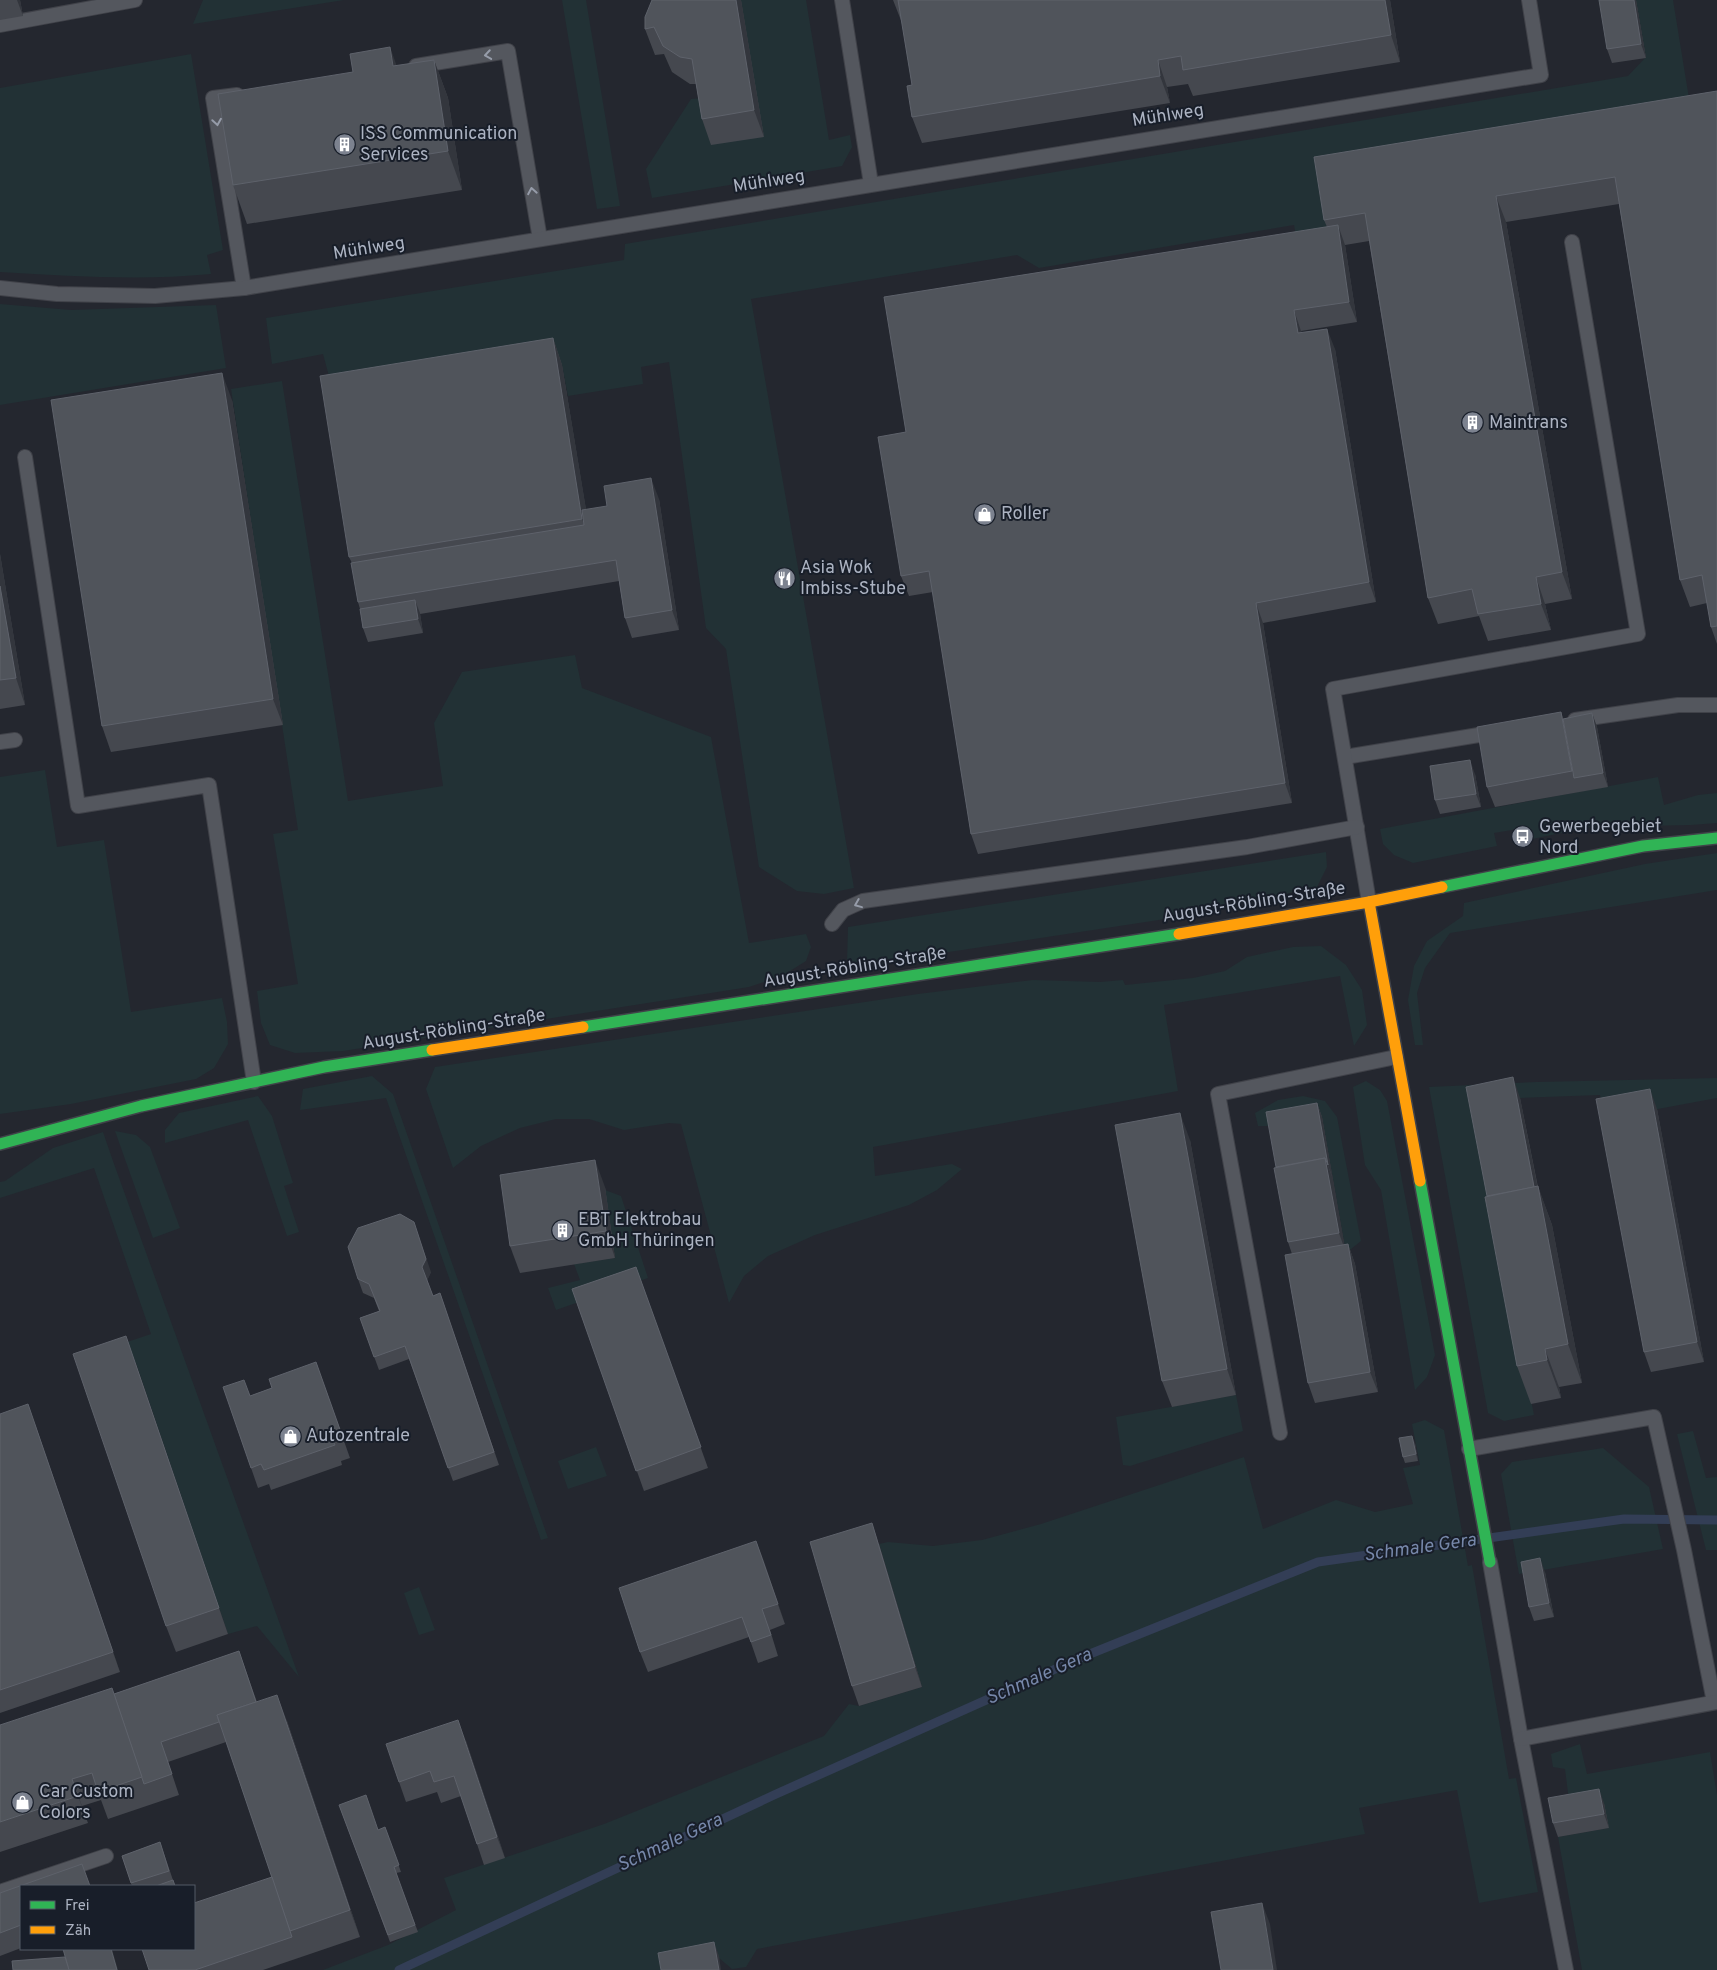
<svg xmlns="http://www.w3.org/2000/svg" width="1717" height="1970" viewBox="0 0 1717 1970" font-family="Overpass,sans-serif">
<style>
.green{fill:#223135}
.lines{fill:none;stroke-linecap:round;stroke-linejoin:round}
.stream{stroke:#333e56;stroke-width:9}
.lane-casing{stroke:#404249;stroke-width:16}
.fast-casing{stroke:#404249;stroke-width:14}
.slow-casing{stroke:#404249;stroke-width:14}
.lane{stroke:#54575e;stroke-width:14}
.fast{stroke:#30b455;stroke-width:11}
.slow{stroke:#ff9f0a;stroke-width:11}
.wall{fill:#45484f}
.shaded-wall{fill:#33363d}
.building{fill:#50545b;stroke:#5e626b}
.oneway{stroke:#969ca9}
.labels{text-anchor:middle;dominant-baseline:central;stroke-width:4;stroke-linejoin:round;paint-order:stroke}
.street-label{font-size:18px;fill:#acb3c2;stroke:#181e29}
.poi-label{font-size:18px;fill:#acb3c2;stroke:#181e29;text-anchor:start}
.water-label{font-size:19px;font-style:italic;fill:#7687a9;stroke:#181e29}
</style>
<rect width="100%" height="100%" fill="#24272f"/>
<g class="green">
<path d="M203 0H344L193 24Z"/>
<path d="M562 0H586L620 206 597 209Z"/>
<path d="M741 0H806L829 140 850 135 852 147 842 166 652 198 646 169 691 99 703 98 763 137Z"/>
<path d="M1636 0H1673L1693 123 1334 246 1299 252 1294 225 1039 268 1017 255 751 299 854 888 824 894 797 891 759 867 726 649 706 628 669 362 641 367 643 384 568 396 562 365 336 402 323 354 272 364 266 318 624 260 625 244 1628 76 1646 57Z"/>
<path d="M191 54 223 250 207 255 211 274C140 281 70 276 0 272V88Z"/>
<path d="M0 304 71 310 216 305 226 368 0 405Z"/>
<path d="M282 381 348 801 443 786 434 723 462 672 575 655 582 688 711 737 749 943 806 934 811 947 806 961 782 976 749 987 343 1051 295 1053 270 1045 261 1023 257 991 298 984 273 834 298 830 231 389Z"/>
<path d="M45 770 57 847 104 840 131 1012 222 998 227 1022 228 1044 214 1068 196 1079 71 1104 0 1114V777Z"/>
<path d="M1658 777 1664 805 1698 795 1717 793V823L1691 825 1591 827 1527 840 1524 828 1494 833 1497 846 1413 863 1394 855 1383 844 1380 829Z"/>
<path d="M1326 852 1327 867 1317 887 1185 916 949 952 860 969 847 963 848 927Z"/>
<path d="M1717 853V890L1450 933 1425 968 1417 993 1423 1045H1415L1408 1000 1414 966 1427 941 1463 916 1464 903 1645 864Z"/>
<path d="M1321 946 1346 965 1362 990 1367 1025 1354 1046 1340 976 1164 1005 1178 1091 873 1147 875 1176 952 1164 962 1169 937 1190 909 1205 815 1235 768 1256 744 1276 729 1303 681 1124 669 1123 624 1130 589 1119H556L520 1128 481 1146 453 1168 426 1089 435 1067 918 994 1033 980 1100 982 1123 980 1125 985 1193 978 1225 971 1247 957 1293 947Z"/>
<path d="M372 1076 393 1094 548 1538 541 1540 386 1098 300 1110 303 1089Z"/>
<path d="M1717 1078V1098L1604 1119 1600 1095 1520 1098 1473 1107 1534 1415 1504 1421 1488 1413 1429 1087 1537 1082Z"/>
<path d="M1366 1081 1380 1090 1387 1101 1435 1355 1427 1377 1415 1390 1381 1190 1365 1165 1353 1087Z"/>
<path d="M258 1096 272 1116 293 1183 284 1186 299 1232 287 1236 248 1120 165 1143V1130L179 1113Z"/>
<path d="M1303 1096 1325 1101 1337 1117 1361 1241 1346 1253 1322 1117 1271 1126H1258L1255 1113 1278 1100Z"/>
<path d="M115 1131 136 1135 150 1147 180 1228 153 1238Z"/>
<path d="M103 1132 113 1161 299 1677 257 1626 228 1634 136 1363 118 1345 151 1334 94 1168 0 1198V1182L5 1181 53 1148Z"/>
<path d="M605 1190 621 1196 648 1278 556 1310 548 1288 580 1280 574 1264 615 1258Z"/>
<path d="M1236 1395 1243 1431 1130 1466 1123 1465 1116 1417Z"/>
<path d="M1425 1420 1444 1430 1468 1566 1472 1565 1509 1779 1516 1778 1538 1892 1479 1903 1457 1790 1359 1808 1365 1834 757 1949 746 1967 732 1969 719 1958 664 1970H323L388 1945 456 1910 444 1878 604 1824 824 1736 849 1704 859 1706 922 1687 879 1544 888 1542 933 1546 982 1540 1041 1524 1244 1457 1263 1529 1336 1500 1375 1512 1413 1504 1403 1468 1420 1465 1412 1424Z"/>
<path d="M1693 1431 1706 1478 1717 1477V1550H1706L1677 1434Z"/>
<path d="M596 1447 607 1476 568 1489 558 1461Z"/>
<path d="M1603 1448 1649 1487 1663 1549 1519 1574 1501 1474 1512 1462Z"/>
<path d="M419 1587 435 1630 419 1635 404 1593Z"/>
<path d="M1580 1744 1587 1774 1710 1752 1717 1795V1970H1582L1558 1837 1608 1828 1604 1803 1570 1809 1565 1769 1553 1767 1551 1754Z"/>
</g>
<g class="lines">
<path class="stream" d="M399 1970 774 1795 1080 1658 1318 1562 1624 1519 1717 1520"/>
<defs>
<g id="lane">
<path d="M842 0 871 184"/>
<path d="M0 25 135 0"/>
<path d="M416 66 508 51 540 239"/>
<path d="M237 95 213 98 244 288"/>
<path d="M0 288 57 294 155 296 244 288 1541 75 1529 0"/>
<path d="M25 457 78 806 209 785 254 1082"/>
<path d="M1575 720 1678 705H1717"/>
<path d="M0 742 15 740"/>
<path d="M1345 757 1497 732"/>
<path d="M1369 902 1333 689 1638 634 1572 242"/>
<path d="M832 924 843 910 863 901 1247 847 1357 827"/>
<path d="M1280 1433 1218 1094 1396 1057"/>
<path d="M1469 1449 1654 1417 1684 1550 1714 1702"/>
<path d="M1490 1562 1521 1739 1566 1970"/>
<path d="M1521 1739 1717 1702"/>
<path d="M0 1892 106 1856"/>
</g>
<g id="fast">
<path d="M1442 887 1643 846 1717 838"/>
<path d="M583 1027 1179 934"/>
<path d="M0 1144 141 1106 324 1067 432 1050"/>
<path d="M1420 1181 1490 1562"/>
</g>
<g id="slow">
<path d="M1369 902 1420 1181"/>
<path d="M1179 934 1369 902 1442 887"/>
<path d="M432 1050 583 1027"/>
</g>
</defs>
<use href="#lane" class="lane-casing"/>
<use href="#fast" class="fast-casing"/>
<use href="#slow" class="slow-casing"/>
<use href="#lane" class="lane"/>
<use href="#fast" class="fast"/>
<use href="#slow" class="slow"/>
</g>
<g class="wall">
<path d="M0 0H20L23 16 0 20Z"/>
<path d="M652 0H741L764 137 711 145 702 119 696 84H690L672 72 664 54 655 55 645 29Z"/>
<path d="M893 0H1390L1400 62 1193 96 1188 84 1167 87 1170 103 922 143 912 117V85L902 23Z"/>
<path d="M1636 0 1646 58 1612 63 1607 49Z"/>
<path d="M434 60 448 98 462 190 247 224 233 185 397 66Z"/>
<path d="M1717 91V644L1711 627 1707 603 1690 607 1680 580 1619 204 1506 222 1572 599 1545 604 1551 630 1488 641 1479 616 1438 624 1428 598 1369 241 1345 245 1357 322 1301 331 1302 333 1335 349 1376 602 1263 623 1292 803 978 854 971 834 933 592 909 596 901 576 906 432 1327 227 1324 220Z"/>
<path d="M553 338 562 365 586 510 659 499 679 630 632 638 625 618 619 581 420 614 423 633 368 642 363 628 360 609 358 602 352 563 349 557Z"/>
<path d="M232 400 283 725 111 752 102 726Z"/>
<path d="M0 554 25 705 0 709Z"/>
<path d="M1561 712 1563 719 1592 713 1597 727 1608 787 1495 807 1487 787Z"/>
<path d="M1475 774 1481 807 1440 814 1435 800Z"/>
<path d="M1520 1098 1538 1187 1552 1225 1582 1383 1559 1387 1561 1398 1531 1404 1517 1366 1487 1196Z"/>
<path d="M1317 1103 1322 1117 1344 1244H1348L1355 1264 1378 1392 1315 1403 1308 1383 1292 1254 1288 1242 1276 1167Z"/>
<path d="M1657 1109 1704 1362 1651 1372 1644 1352Z"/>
<path d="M1190 1140 1236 1395 1172 1407 1162 1381Z"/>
<path d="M605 1187 615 1258 520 1273 510 1246Z"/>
<path d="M636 1267 708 1468 644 1491 572 1289Z"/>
<path d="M431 1272 427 1280 433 1296 440 1293 499 1465 453 1481 409 1359 379 1370 360 1318 379 1311 374 1298 363 1293 358 1279Z"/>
<path d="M135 1362 228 1634 176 1652 166 1626Z"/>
<path d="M316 1362 350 1458 341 1461 342 1465 271 1490 269 1484 258 1488 223 1387 250 1396 272 1388Z"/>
<path d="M0 1414 35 1424 120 1672 0 1713Z"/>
<path d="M1415 1443 1418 1461 1405 1463 1403 1457Z"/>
<path d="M756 1541 785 1624 770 1630 778 1656 758 1663 749 1637 648 1672 640 1652Z"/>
<path d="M879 1544 922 1687 859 1706 852 1686Z"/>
<path d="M1545 1572 1554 1617 1534 1621 1529 1607Z"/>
<path d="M239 1651 257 1702 287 1721 360 1937 263 1970H149L272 1877 226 1742 168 1762 179 1795 108 1819 101 1800 82 1806 88 1823 0 1852V1725L114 1694Z"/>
<path d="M466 1741 505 1858 484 1865 461 1796 441 1803 437 1792 406 1802 399 1782Z"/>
<path d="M1604 1803 1609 1828 1558 1837 1553 1823Z"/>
<path d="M339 1805 378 1830 385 1827 401 1872 396 1873 418 1932 390 1942Z"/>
<path d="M160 1842 175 1886H132L122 1856Z"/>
<path d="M21 1886V1948L0 1956V1893Z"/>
</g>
<g class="shaded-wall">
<path d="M17 0H20L23 16Z"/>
<path d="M736 0H741L764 137 754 110Z"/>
<path d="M1385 0H1390L1400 62 1391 35Z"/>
<path d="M1634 0H1636L1646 58 1641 44Z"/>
<path d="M390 47 404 86 393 66Z"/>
<path d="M434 60 448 98 462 190 448 151Z"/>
<path d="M1158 60 1167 87 1170 103 1160 76Z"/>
<path d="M1496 196 1506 222 1572 599 1562 572Z"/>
<path d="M1338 225 1345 245 1357 322 1349 302Z"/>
<path d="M1294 310 1301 331 1305 353 1298 333Z"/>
<path d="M1327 329 1335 349 1376 602 1369 582Z"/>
<path d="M553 338 562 365 592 545 582 519Z"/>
<path d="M222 373 232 400 283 725 273 699Z"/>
<path d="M651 478 659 499 679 630 672 610Z"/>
<path d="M0 554 25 705 16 678 0 586Z"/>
<path d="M1536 577 1545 604 1551 630 1541 604Z"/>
<path d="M415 600 420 613 423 633 418 619Z"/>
<path d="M1256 603 1263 623 1292 803 1285 783Z"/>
<path d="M1561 712 1568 732 1574 778 1572 771Z"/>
<path d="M1592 713 1597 727 1608 787 1603 773Z"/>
<path d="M1470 760 1475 774 1481 807 1476 794Z"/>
<path d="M1513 1077 1520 1098 1542 1209 1535 1189Z"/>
<path d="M1650 1089 1657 1109 1704 1362 1697 1342Z"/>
<path d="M1317 1103 1322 1117 1333 1179 1328 1165Z"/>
<path d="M1180 1113 1190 1140 1236 1395 1227 1369Z"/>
<path d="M1325 1158 1333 1179 1346 1253 1339 1233Z"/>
<path d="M595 1160 605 1187 615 1258 606 1231Z"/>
<path d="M1538 1186 1552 1225 1582 1383 1568 1344Z"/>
<path d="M414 1222 431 1272 427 1281 422 1267Z"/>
<path d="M1348 1244 1355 1264 1378 1392 1370 1372Z"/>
<path d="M126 1336 135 1362 228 1634 219 1608Z"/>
<path d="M1545 1349 1559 1387 1561 1398 1547 1360Z"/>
<path d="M28 1404 35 1424 120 1672 113 1652Z"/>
<path d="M1412 1436 1415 1443 1418 1461 1416 1454Z"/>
<path d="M872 1523 879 1544 922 1687 915 1667Z"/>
<path d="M756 1541 764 1561 785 1624 778 1604Z"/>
<path d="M1540 1558 1545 1572 1554 1617 1549 1603Z"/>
<path d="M277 1695 287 1721 360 1937 350 1910Z"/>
<path d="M458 1720 466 1741 505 1858 497 1837Z"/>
<path d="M72 1779 82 1806 88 1823 78 1796Z"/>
<path d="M1599 1789 1604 1803 1609 1828 1604 1814Z"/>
<path d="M1262 1903 1270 1924 1277 1970H1273Z"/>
<path d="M714 1942 719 1956 721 1970H719Z"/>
<path d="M111 1949H112L118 1970H117Z"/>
</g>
<g class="building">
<path d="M652 0H736L754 110 702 119 692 59 680 57 663 46 654 27 645 29V17Z"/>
<path d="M898 0H1385L1391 35 1183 70 1181 56 1158 60 1160 76 912 117 907 86 912 85Z"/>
<path d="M1599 0H1634L1641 44 1607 49Z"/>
<path d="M390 47 393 66 434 60 448 151 233 185 218 94 353 72 350 54Z"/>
<path d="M1717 91V626L1711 627 1702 575 1680 580 1615 177 1496 196 1562 572 1536 577 1541 604 1478 614 1472 589 1428 598 1365 213 1324 220 1314 157Z"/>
<path d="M1338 225 1349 302 1294 310 1298 333 1327 329 1369 582 1256 603 1285 783 971 834 929 571 901 576 878 437 906 432 884 297Z"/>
<path d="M553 338 582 519 349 557 320 376Z"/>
<path d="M222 373 273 699 102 726 51 400Z"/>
<path d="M651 478 672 610 625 618 616 560 358 602 351 563 584 525 582 510 607 506 604 486Z"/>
<path d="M0 586 16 678 0 680Z"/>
<path d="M415 600 418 619 363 628 360 609Z"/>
<path d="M1561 712 1572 771 1487 787 1477 727Z"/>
<path d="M1592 713 1603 773 1574 778 1563 719Z"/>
<path d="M1470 760 1476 794 1435 800 1430 766Z"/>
<path d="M1513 1077 1534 1187 1487 1196 1466 1087Z"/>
<path d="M1650 1089 1697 1342 1644 1352 1596 1099Z"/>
<path d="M1317 1103 1328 1165 1325 1158 1276 1167 1266 1112Z"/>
<path d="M1180 1113 1227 1369 1162 1381 1115 1125Z"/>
<path d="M1325 1158 1339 1233 1288 1242 1274 1168Z"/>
<path d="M595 1160 606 1231 510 1246 500 1175Z"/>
<path d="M1538 1186 1568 1344 1545 1349 1547 1360 1517 1366 1485 1197Z"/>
<path d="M400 1214 414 1222 426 1259 422 1267 433 1296 440 1293 494 1452 448 1468 405 1346 374 1357 360 1318 380 1311 369 1284 358 1279 348 1247 358 1228Z"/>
<path d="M1348 1244 1370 1372 1308 1383 1285 1255Z"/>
<path d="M636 1267 701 1447 636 1471 572 1289Z"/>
<path d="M126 1336 219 1608 166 1626 73 1354Z"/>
<path d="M316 1362 343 1438 333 1441 335 1445 264 1470 261 1464 251 1468 223 1387 244 1380 250 1396 272 1388 269 1379Z"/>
<path d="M28 1404 113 1652 0 1690V1414Z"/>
<path d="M1412 1436 1416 1454 1403 1457 1399 1438Z"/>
<path d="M872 1523 915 1667 852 1686 810 1542Z"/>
<path d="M756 1541 778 1604 762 1609 771 1635 751 1642 742 1617 640 1652 619 1588Z"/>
<path d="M1540 1558 1549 1603 1529 1607 1521 1562Z"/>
<path d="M239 1651 256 1702 217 1715 219 1722 161 1742 172 1774 144 1784 114 1694Z"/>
<path d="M112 1688 142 1777 98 1792 92 1773 72 1779 78 1796 0 1822V1725Z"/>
<path d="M277 1695 350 1910 290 1931 217 1715Z"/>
<path d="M458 1720 497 1837 477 1844 454 1776 434 1782 430 1771 399 1782 386 1744Z"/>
<path d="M1599 1789 1604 1814 1553 1823 1548 1798Z"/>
<path d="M366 1795 378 1830 385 1827 399 1865 394 1867 415 1925 388 1935 339 1805Z"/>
<path d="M160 1842 169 1871 131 1883 122 1856Z"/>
<path d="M82 1864 90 1886H21V1925L0 1933V1893Z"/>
<path d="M272 1877 292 1937 195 1970H149L142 1949H194V1903Z"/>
<path d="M173 1880 175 1886H156Z"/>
<path d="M1262 1903 1273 1970H1221L1211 1912Z"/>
<path d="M714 1942 719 1970H661L658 1953Z"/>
<path d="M63 1949H111L117 1970H69Z"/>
<path d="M65 1957 69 1970H13L12 1961Z"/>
</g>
<defs><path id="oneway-chevron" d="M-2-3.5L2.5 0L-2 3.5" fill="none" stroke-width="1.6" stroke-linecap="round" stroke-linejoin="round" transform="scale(1.25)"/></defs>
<g class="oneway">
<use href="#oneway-chevron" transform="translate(488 55) rotate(171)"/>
<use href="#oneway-chevron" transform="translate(217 122) rotate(81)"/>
<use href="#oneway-chevron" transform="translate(532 191) rotate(-100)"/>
<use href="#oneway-chevron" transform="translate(858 904) rotate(158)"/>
</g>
<defs>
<symbol id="building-disc" viewBox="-11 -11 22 22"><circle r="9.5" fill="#7c828f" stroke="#181e29"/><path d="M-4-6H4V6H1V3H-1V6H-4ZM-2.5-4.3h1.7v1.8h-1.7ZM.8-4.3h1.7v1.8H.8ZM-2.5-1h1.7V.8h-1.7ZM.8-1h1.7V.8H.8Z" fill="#fff"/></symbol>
<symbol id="shop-disc" viewBox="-11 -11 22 22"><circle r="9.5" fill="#7c828f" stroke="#181e29"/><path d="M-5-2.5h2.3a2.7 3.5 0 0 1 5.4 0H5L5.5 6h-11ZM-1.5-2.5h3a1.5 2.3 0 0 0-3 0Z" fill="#fff"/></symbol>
<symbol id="restaurant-disc" viewBox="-11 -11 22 22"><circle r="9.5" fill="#7c828f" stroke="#181e29"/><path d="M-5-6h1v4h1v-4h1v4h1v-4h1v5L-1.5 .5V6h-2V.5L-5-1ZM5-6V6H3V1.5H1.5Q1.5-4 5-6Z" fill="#fff"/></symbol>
<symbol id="bus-disc" viewBox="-11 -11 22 22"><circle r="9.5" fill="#7c828f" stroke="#181e29"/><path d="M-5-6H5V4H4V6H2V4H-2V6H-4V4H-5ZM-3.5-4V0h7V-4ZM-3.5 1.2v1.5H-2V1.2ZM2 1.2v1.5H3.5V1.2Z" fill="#fff"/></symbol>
</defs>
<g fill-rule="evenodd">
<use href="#building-disc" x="332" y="132" width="25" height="25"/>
<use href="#building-disc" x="1460" y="410" width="25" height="25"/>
<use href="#shop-disc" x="972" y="502" width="25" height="25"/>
<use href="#restaurant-disc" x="772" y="566" width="25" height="25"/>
<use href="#bus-disc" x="1510" y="824" width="25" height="25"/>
<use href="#building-disc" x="550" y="1218" width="25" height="25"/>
<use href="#shop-disc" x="278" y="1424" width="25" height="25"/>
<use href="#shop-disc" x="10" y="1790" width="25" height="25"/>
</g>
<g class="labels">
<g class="street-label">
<text transform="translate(1168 116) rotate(-9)">Mühlweg</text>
<text transform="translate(769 182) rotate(-9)">Mühlweg</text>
<text transform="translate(369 249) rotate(-9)">Mühlweg</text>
<text transform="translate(1254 903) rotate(-9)">August-Röbling-Straße</text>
<text transform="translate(855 968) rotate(-9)">August-Röbling-Straße</text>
<text transform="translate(454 1030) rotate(-9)">August-Röbling-Straße</text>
</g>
<g class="poi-label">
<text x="360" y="134">ISS Communication<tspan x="360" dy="21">Services</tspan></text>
<text x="1489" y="423">Maintrans</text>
<text x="1001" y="514">Roller</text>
<text x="800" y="568">Asia Wok<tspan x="800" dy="21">Imbiss-Stube</tspan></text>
<text x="1539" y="827">Gewerbegebiet<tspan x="1539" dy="21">Nord</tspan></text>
<text x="578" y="1220">EBT Elektrobau<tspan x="578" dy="21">GmbH Thüringen</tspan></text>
<text x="306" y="1436">Autozentrale</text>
<text x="39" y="1792">Car Custom<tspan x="39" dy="21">Colors</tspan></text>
</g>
<g class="water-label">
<text transform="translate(1420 1548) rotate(-8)">Schmale Gera</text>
<text transform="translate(1039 1677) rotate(-24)">Schmale Gera</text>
<text transform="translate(670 1843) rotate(-25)">Schmale Gera</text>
</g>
</g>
<rect x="20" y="1885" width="175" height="65" fill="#181e29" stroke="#535a66"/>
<rect x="30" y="1901" width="25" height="8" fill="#30b455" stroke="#535a66"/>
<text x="65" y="1910" font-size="15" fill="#acb3c2">Frei</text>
<rect x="30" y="1926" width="25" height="8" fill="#ff9f0a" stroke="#535a66"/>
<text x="65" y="1935" font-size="15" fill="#acb3c2">Zäh</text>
</svg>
